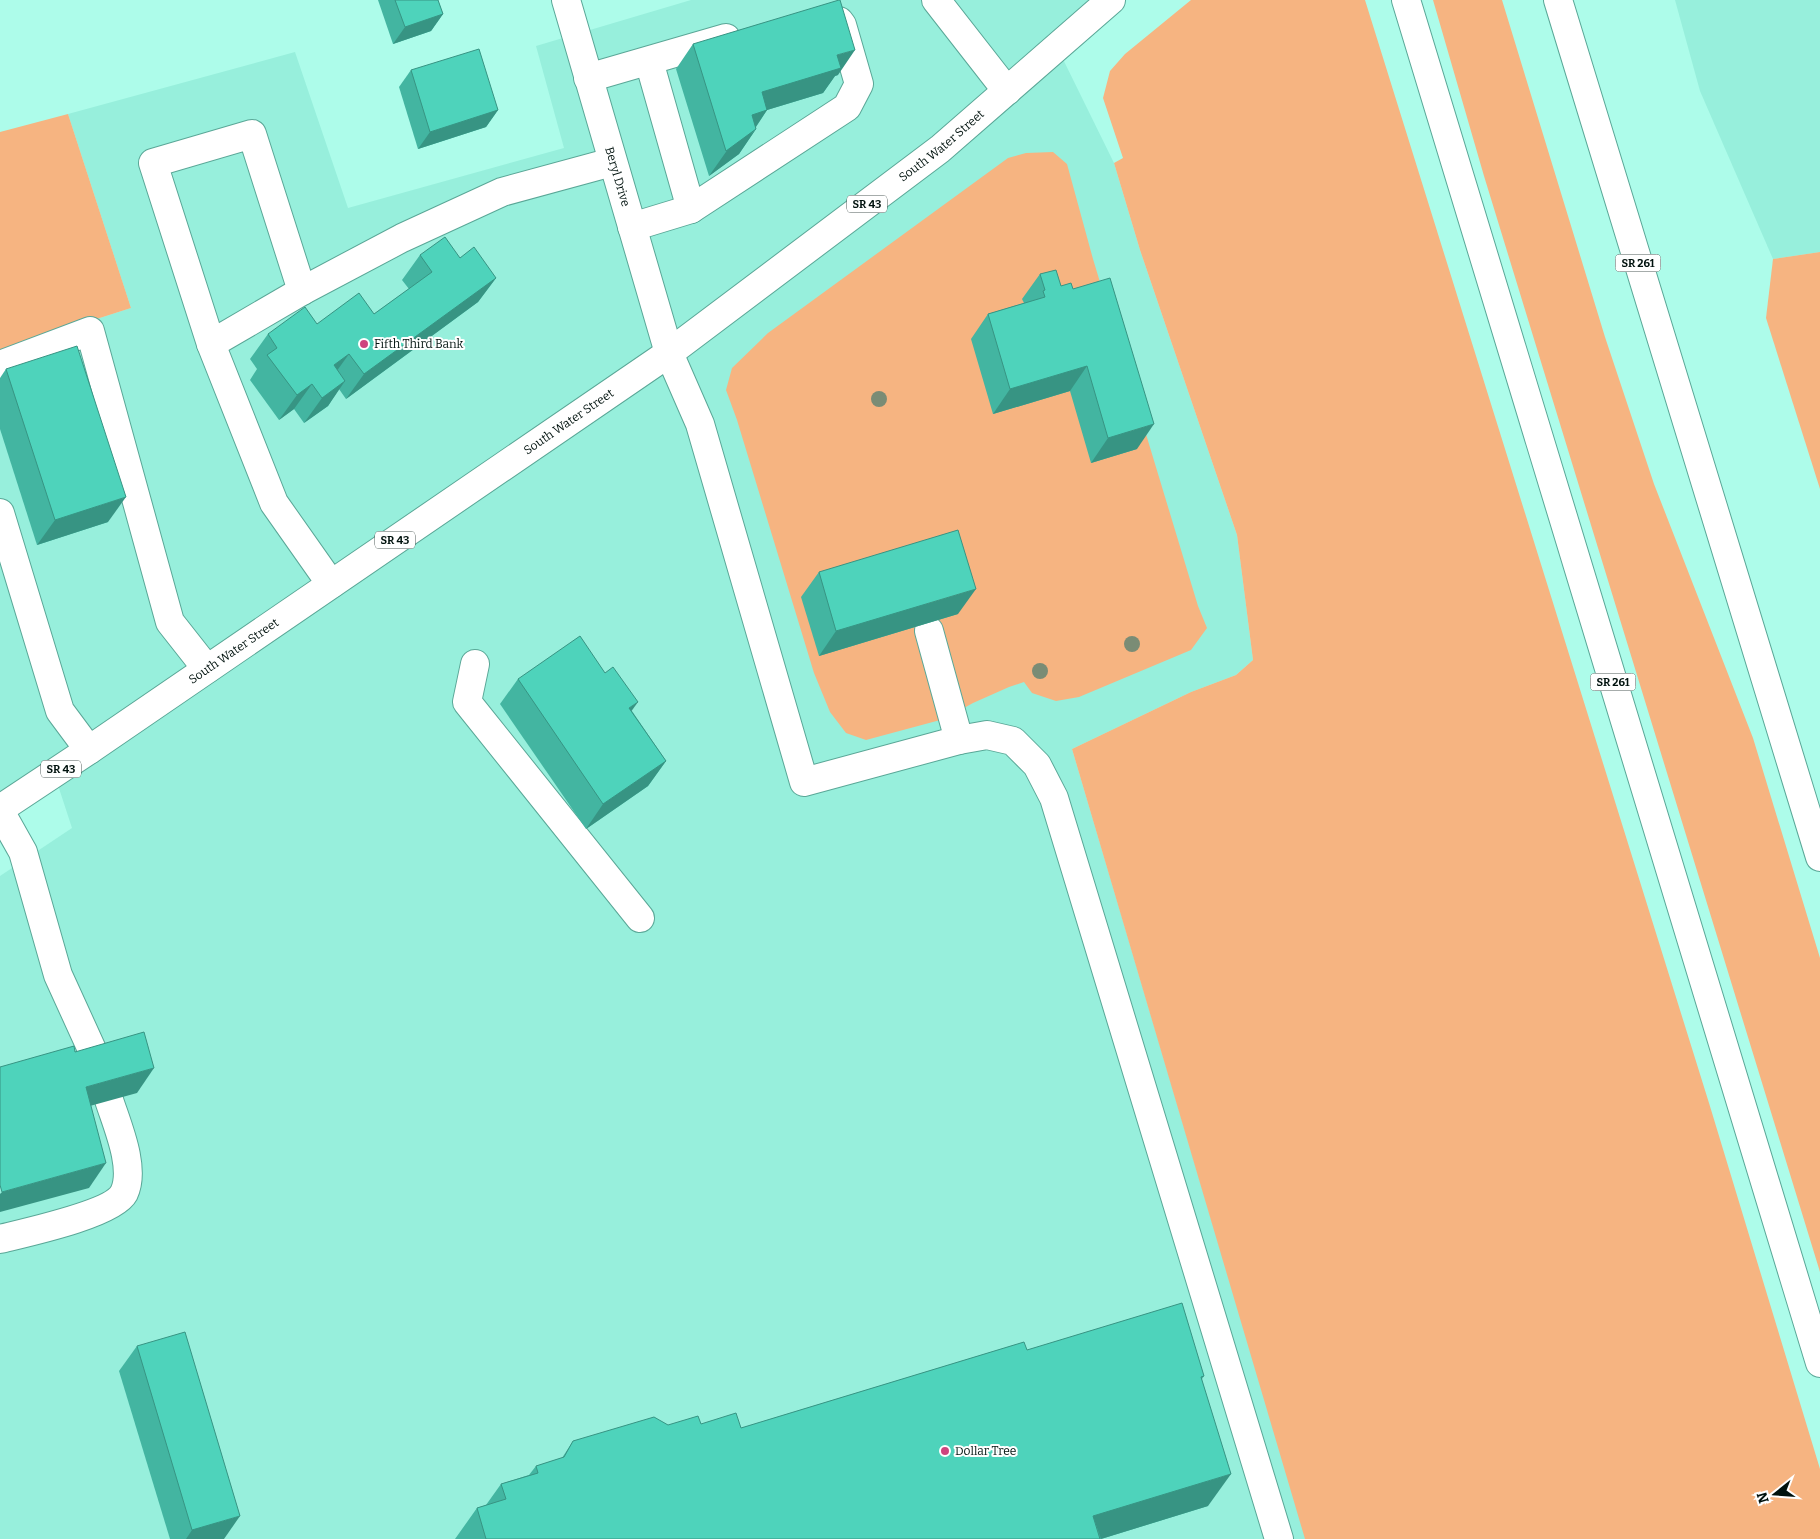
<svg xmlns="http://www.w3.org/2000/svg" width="1820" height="1539" viewBox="0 0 1820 1539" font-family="Bitter,serif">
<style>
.built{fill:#97efdc}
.green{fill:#f6b481}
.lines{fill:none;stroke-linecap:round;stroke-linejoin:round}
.minor-casing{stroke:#5aa797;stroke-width:30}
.major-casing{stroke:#5aa797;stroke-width:30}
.minor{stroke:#fff;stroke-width:28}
.major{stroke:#fff;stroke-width:28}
.tree{fill:#7a8c75}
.wall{fill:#43b5a1}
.shaded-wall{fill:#379483}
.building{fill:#4ed3bb;stroke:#379483}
.poi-dot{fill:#ce447e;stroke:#fff;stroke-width:2}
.labels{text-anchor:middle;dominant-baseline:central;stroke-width:4;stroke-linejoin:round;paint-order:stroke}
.shield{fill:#fff;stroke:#4c5956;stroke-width:1}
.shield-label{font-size:11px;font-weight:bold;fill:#00120e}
.street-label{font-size:12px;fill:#00120e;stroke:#fff}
.poi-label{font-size:12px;fill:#00120e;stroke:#fff;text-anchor:start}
</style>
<rect width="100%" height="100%" fill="#adfcea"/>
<g class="built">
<path d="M691 0H1111L1057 47 1114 163 1140 250 1237 535 1253 660 1236 675 1191 692 1072 749 1306 1539H0V876L72 828 54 773 0 809V350L131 308 68 114 295 52 348 208 564 148 536 46Z"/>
<path d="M1675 0H1820V252L1773 259 1700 91Z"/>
</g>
<g class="green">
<path d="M1191 0H1365L1709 1103 1820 1469V1539H1305L1072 749 1191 692 1236 675 1253 660 1237 535 1140 250 1114 163 1123 158 1103 98 1110 71 1125 54Z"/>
<path d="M1433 0H1502L1605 337 1654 484 1753 738 1820 958V1272L1484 176Z"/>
<path d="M68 114 131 308 0 350V132Z"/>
<path d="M1053 152 1067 164 1093 259 1198 606 1207 628 1191 650 1079 697 1056 701 1032 693 1024 682 1009 687 973 703 944 719 866 740 846 733 830 712 814 673 737 420 726 390 732 368 768 333 1008 158 1026 153Z"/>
<path d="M1820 252V489L1766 318 1773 259Z"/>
</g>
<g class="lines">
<defs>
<g id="minor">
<path id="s1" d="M566 0 669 353 700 424 804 782 959 740 987 735 1013 741 1037 765 1054 798 1279 1539"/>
<path d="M936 0 1007 91"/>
<path d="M649 61 691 209"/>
<path d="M588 78 726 38"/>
<path d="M632 227 691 209 847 107 859 84 842 25 839 21"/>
<path d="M302 291 252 134 153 163 211 344 274 503 331 584"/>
<path d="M211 344 302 291 402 238 502 192 612 162"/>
<path d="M0 365 90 331 170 622 207 669"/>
<path d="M0 513 60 711 89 750"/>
<path d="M929 631 959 740"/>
<path d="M475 664 467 702 640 918"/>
<path d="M0 811 23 852 58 975 99 1065"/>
<path d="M0 1239C24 1233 113 1214 124 1193 136 1168 117 1125 109 1100"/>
</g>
<g id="major">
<path d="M1406 0 1820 1363"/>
<path d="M1558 0 1820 857"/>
<path id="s2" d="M0 809 89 750 669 353 940 149 1111 0"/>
</g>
</defs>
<use href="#minor" class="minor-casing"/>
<use href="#major" class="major-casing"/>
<use href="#minor" class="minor"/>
<use href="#major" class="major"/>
</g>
<g class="tree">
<circle cx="879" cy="399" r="8"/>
<circle cx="1132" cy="644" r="8"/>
<circle cx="1040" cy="671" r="8"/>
</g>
<g class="wall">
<path d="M378 0H438L443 14 431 31 393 44Z"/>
<path d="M693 44 838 75 835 76 823 93 767 110 756 127V129L739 154 709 176 676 69Z"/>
<path d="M411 70 498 110 486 127 418 149 399 87Z"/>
<path d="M420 255 460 258 496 278 478 302 346 399 339 389 328 406 304 423 294 409 279 420 250 380 257 369 250 359 268 334 374 314 409 289 402 280Z"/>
<path d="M1040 274 1061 286 1073 289 1137 449 1091 463 1070 391 993 414 971 339 988 314 1024 303 1022 299Z"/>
<path d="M6 369 108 522 37 545 0 429V378Z"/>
<path d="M819 572 958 614 819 656 801 597Z"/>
<path d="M518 679 632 711 666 761 648 786 586 829 500 704Z"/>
<path d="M137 1346 224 1539H170L119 1371Z"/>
<path d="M1027 1350 1204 1376 1202 1379 1208 1506 1101 1539H455L477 1508 486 1505 501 1484 529 1475 536 1466 562 1458 573 1441 668 1425 701 1424 741 1428Z"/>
</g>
<g class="shaded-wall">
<path d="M443 14 431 31 393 44 405 27Z"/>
<path d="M855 50 838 75 835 76 823 93 744 117 762 92 837 55Z"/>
<path d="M498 110 486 127 418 149 430 132Z"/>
<path d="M767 110 751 134 756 129 739 154 709 176 752 115Z"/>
<path d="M496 278 478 302 346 399 364 374Z"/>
<path d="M349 354 331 379 334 365Z"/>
<path d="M1087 366 1070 391 993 414 1010 389Z"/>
<path d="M345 381 328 406 304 423 322 398Z"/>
<path d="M312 384 294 409 279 420 297 395Z"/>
<path d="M1154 424 1137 449 1091 463 1108 438Z"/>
<path d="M126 497 108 522 37 545 55 520Z"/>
<path d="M976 589 958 614 819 656 836 631Z"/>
<path d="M638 702 620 727 629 708Z"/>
<path d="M666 761 648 786 586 829 603 804Z"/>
<path d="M154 1068 137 1093 68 1112 86 1087Z"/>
<path d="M106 1163 89 1188 0 1212V1194L2 1192Z"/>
<path d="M1231 1474 1208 1506 1101 1539 1093 1516Z"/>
<path d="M240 1516 224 1539H186L192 1530Z"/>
</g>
<g class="building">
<path d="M395 0H438L443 14 405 27Z"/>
<path d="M839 0H840L855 50 837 55 841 68 762 92 767 110 752 115 756 129 726 151 693 44Z"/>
<path d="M479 49 498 110 430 132 411 70Z"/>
<path d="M445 237 460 258 474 247 496 278 364 374 349 354 334 365 345 381 322 398 312 384 297 395 267 355 277 348 268 334 305 307 317 324 359 293 374 314 432 272 420 255Z"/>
<path d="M1056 270 1061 286 1071 283 1073 289 1110 278 1154 424 1108 438 1087 366 1010 389 988 314 1045 297 1043 291 1045 290 1040 274Z"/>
<path d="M77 346 126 497 55 520 6 369Z"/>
<path d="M958 530 976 589 836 631 819 572Z"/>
<path d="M580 636 605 673 613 667 638 702 629 708 666 761 603 804 518 679Z"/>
<path d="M144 1032 154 1068 86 1087 106 1163 2 1192 0 1185V1067L74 1046 75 1052Z"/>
<path d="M1182 1303 1204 1376 1201 1377 1231 1474 1093 1516 1100 1539H486L477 1508 506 1499 501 1484 538 1473 536 1466 564 1457 573 1441 654 1417 668 1425 698 1416 701 1424 736 1413 741 1428 1024 1342 1027 1350Z"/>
<path d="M185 1332 240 1516 192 1530 137 1346Z"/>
</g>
<g class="poi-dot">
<circle cx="364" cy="344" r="5"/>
<circle cx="945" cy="1451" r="5"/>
</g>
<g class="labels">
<g class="shield">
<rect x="847" y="195.5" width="40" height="17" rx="4"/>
<rect x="1615.5" y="254.5" width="45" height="17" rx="4"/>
<rect x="375" y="531.5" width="40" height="17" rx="4"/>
<rect x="1590.5" y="673.5" width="45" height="17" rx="4"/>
<rect x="41" y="760.5" width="40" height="17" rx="4"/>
</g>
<g class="shield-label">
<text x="867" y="204">SR 43</text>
<text x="1638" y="263">SR 261</text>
<text x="395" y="540">SR 43</text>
<text x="1613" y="682">SR 261</text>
<text x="61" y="769">SR 43</text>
</g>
<g class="street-label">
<text stroke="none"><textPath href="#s2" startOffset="1152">South Water Street</textPath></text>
<text stroke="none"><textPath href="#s1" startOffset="184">Beryl Drive</textPath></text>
<text stroke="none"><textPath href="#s2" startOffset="688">South Water Street</textPath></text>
<text stroke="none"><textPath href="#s2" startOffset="282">South Water Street</textPath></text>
</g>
<g class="poi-label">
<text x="374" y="344">Fifth Third Bank</text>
<text x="955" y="1451">Dollar Tree</text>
</g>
</g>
<g transform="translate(1775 1494) rotate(253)" stroke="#ffffff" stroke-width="4" paint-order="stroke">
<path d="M0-4L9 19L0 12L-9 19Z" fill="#00120e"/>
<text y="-8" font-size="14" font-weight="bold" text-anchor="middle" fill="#00120e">N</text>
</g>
</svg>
